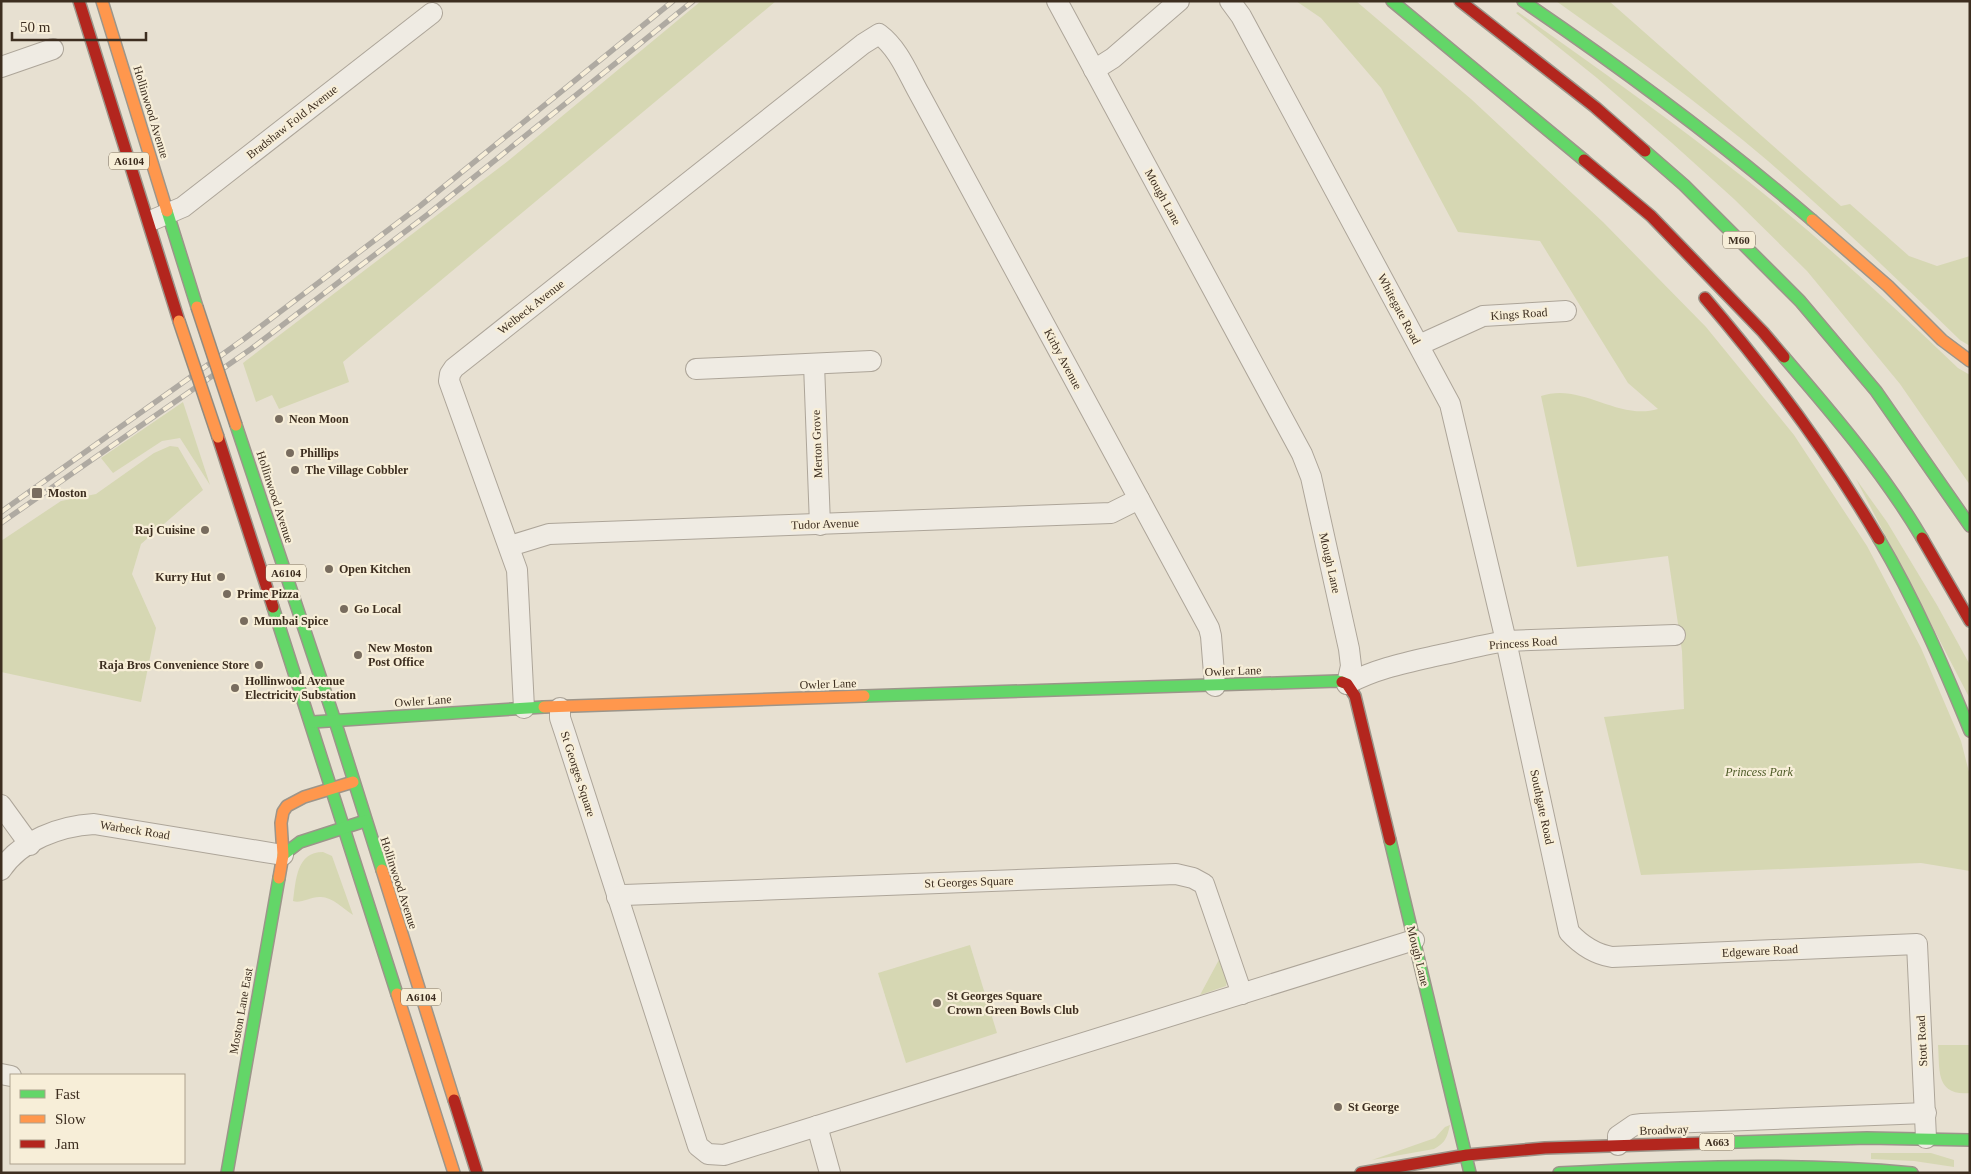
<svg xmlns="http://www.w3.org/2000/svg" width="1971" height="1174" viewBox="0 0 1971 1174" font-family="'Times New Roman',serif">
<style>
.green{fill:#d6d7b3}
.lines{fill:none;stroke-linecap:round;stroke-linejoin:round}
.street-casing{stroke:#ada599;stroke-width:22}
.fast-casing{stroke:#9c958a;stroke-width:14}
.slow-casing{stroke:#9c958a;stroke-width:14}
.jam-casing{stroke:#9c958a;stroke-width:14}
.street{stroke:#efebe3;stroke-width:20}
.fast{stroke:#63d668;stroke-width:11}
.slow{stroke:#ff974d;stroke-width:11}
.jam{stroke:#b3261e;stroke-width:11}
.rail-casing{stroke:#afaaa2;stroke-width:5.5}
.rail{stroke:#f7eed8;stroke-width:4;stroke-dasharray:11;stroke-linecap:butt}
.slow-bridge-casing{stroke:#928b80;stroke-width:14;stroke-linecap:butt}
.slow-bridge{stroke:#ff974d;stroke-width:11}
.poi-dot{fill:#786c5e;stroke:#f7eed8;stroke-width:2}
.labels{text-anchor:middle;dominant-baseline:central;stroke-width:4.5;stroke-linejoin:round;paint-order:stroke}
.shield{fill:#f7eed8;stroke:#756857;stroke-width:1}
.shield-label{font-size:11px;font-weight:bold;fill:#3d2e20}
.street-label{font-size:12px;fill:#3d2e20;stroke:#f7eed8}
.poi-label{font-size:12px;font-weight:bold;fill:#3d2e20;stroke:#f7eed8;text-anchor:start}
.park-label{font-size:12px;font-style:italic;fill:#4d5a26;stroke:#f7eed8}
</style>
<rect width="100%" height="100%" fill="#e7e0d1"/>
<g class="green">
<path d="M701 1H776L343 362 349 382 279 409 272 395 256 402 243 363 508 161Z"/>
<path d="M1296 1H1356L1471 99 1603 222 1706 327 1794 435 1867 546 1921 648 1961 741 1970 776V871L1921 863 1641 875 1604 717 1684 709 1682 651 1668 556 1577 567 1541 396C1581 382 1618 421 1658 409L1628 383 1540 241 1458 232 1381 88 1321 18Z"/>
<path d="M1556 1H1609L1841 206 1850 204 1909 256 1937 266 1970 256V346L1960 340C1897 279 1834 218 1768 161 1701 104 1628 52 1556 1Z"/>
<path d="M1518 12C1596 67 1674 122 1748 181 1822 240 1890 303 1958 368L1970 375V485L1900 384 1807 271 1734 199 1672 143 1597 78 1516 13Z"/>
<path d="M183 402 210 485 180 438 162 441 113 473 101 458Z"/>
<path d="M170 446 178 447 203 490 141 544 132 574 156 628 141 702 1 672V541L61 501 96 494 154 453Z"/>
<path d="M1856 479 1887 522 1937 605 1970 665V699Z"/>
<path d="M323 852 332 856 353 915C344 909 332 897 321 897 311 896 301 904 293 901 296 881 296 852 323 852Z"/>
<path d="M970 945 997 1033 906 1063 878 973Z"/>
<path d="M1221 956 1229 975 1226 986 1200 995Z"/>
<path d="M1938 1045H1970V1093C1935 1096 1940 1070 1938 1045Z"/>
<path d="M1450 1125C1447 1138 1445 1143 1434 1149L1372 1160 1435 1138 1445 1127Z"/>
<path d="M1871 1153H1931L1954 1160V1167L1914 1161 1871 1159Z"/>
</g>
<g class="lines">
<defs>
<g id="street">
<path d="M1057 1 1302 454 1311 477 1349 649 1351 666 1347 684"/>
<path d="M1230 1 1241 16 1450 404 1506 641 1569 932C1581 945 1594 954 1612 957L1917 944 1926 1138"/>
<path d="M1 67 53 49"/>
<path d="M1094 70 1113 58 1179 1"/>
<path d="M155 219 183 207 432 13"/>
<path d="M1419 345 1483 316 1566 311"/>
<path d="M814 364 820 525"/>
<path d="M696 369 871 361"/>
<path d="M510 546 549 534 1111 513 1139 499"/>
<path d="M1347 684C1375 669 1404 663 1435 656 1458 651 1482 645 1506 641L1675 635"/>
<path d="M524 708 517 570 449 381 450 374 454 368 863 44 879 34C899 49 908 74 920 95L1209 628 1211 636 1215 686"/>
<path d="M560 708V718L565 733 698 1146 708 1154 724 1155 1414 940"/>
<path d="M1 805 30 845"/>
<path d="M1 870C21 840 60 826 94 824L283 855"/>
<path d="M617 897 624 895 1176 874 1193 878 1204 884 1242 994"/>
<path d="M1 1074 11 1076"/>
<path d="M817 1126 830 1173"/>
<path d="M1618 1145V1136L1634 1125 1642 1124 1926 1113"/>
</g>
<g id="fast">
<path d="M1392 1 1584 160"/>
<path d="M1523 1C1623 69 1720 141 1812 220"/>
<path d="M1645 151 1684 185 1800 301 1876 391 1970 526"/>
<path d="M167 211 197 307"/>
<path d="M1784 357C1833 414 1883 472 1922 538"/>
<path d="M236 425 335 721 382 870"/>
<path d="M1879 539C1915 600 1943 665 1970 731"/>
<path d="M273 607 397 994"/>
<path d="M864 696 1338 681 1342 682"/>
<path d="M313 722 544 707"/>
<path d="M1390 840 1470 1173"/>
<path d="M283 855 300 842 365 821"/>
<path d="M1704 1143 1867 1138 1970 1140"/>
<path d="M227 1173 279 878"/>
<path d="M1559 1173C1677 1167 1794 1162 1912 1173"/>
</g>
<g id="slow">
<path d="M102 1 167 211"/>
<path d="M1812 220 1888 286 1942 340 1970 361"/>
<path d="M544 707 864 696"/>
<path d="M382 870 454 1100"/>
<path d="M279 878 283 855 281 823 283 812 287 806 304 797 353 782"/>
<path d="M397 994 454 1173"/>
</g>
<g id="jam">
<path d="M79 1 179 321"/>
<path d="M1460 1 1595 107 1645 151"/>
<path d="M1584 160 1651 216 1763 332 1784 357"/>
<path d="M1705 298C1770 374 1828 452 1879 539"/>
<path d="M218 437 273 607"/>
<path d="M1922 538 1970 621"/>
<path d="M1342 682 1347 684 1355 696 1390 840"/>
<path d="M454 1100 477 1173"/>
<path d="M1361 1173 1467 1155 1545 1148 1704 1143"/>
</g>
</defs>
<use href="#street" class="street-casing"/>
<use href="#fast" class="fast-casing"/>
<use href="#slow" class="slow-casing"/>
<use href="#jam" class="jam-casing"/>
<use href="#street" class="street"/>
<use href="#fast" class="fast"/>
<use href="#slow" class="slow"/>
<use href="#jam" class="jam"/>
<defs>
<g id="rail">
<path d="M1 512 244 339 420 206 673 1"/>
<path d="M1 523 251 349 427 215 693 1"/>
</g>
</defs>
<use href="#rail" class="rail-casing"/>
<use href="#rail" class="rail"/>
<defs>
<g id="slow-bridge">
<path d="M197 307 236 425"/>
<path d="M179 321 218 437"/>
</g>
</defs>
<use href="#slow-bridge" class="slow-bridge-casing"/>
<use href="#slow-bridge" class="slow-bridge"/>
</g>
<g class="poi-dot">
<circle cx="279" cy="419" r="5"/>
<circle cx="290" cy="453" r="5"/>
<circle cx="295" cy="470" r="5"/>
<rect x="31" y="487" width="12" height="12" rx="2.5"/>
<circle cx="205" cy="530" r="5"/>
<circle cx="329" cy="569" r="5"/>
<circle cx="221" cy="577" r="5"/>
<circle cx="227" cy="594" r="5"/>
<circle cx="344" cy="609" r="5"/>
<circle cx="244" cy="621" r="5"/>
<circle cx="358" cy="655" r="5"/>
<circle cx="259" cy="665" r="5"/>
<circle cx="235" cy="688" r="5"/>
<circle cx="937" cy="1003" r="5"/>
<circle cx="1338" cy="1107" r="5"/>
</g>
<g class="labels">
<g class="shield">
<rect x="109" y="152.5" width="40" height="17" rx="4"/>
<rect x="1723" y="231.5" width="32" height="17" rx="4"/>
<rect x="266" y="564.5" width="40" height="17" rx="4"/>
<rect x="401" y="988.5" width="40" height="17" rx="4"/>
<rect x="1699.5" y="1133.5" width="35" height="17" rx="4"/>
</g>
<g class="shield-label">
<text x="129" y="161">A6104</text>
<text x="1739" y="240">M60</text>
<text x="286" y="573">A6104</text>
<text x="421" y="997">A6104</text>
<text x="1717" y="1142">A663</text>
</g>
<g class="street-label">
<text transform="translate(151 112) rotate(73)">Hollinwood Avenue</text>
<text transform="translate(292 122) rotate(-38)">Bradshaw Fold Avenue</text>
<text transform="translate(1163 197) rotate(61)">Mough Lane</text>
<text transform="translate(531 307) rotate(-38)">Welbeck Avenue</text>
<text transform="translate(1399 309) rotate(62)">Whitegate Road</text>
<text transform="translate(1519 314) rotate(-4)">Kings Road</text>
<text transform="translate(1063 359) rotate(62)">Kirby Avenue</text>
<text transform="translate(817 444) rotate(-92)">Merton Grove</text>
<text transform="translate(275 497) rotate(72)">Hollinwood Avenue</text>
<text transform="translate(825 524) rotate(-2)">Tudor Avenue</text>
<text transform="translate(1330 563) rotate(77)">Mough Lane</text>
<text transform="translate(1523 643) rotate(-4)">Princess Road</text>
<text transform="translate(1233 671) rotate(-2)">Owler Lane</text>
<text transform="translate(828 684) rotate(-2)">Owler Lane</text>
<text transform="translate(423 701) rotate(-4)">Owler Lane</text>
<text transform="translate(578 774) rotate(72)">St Georges Square</text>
<text transform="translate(1542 807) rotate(78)">Southgate Road</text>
<text transform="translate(135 830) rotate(9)">Warbeck Road</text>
<text transform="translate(969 882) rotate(-2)">St Georges Square</text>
<text transform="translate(399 883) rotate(72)">Hollinwood Avenue</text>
<text transform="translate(1760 951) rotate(-3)">Edgeware Road</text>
<text transform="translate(1418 956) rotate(76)">Mough Lane</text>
<text transform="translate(241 1011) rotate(-80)">Moston Lane East</text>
<text transform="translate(1922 1041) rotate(-93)">Stott Road</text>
<text transform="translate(1664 1130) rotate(-2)">Broadway</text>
</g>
<g class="poi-label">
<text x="289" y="419">Neon Moon</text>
<text x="300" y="453">Phillips</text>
<text x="305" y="470">The Village Cobbler</text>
<text x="48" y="493">Moston</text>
<text x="195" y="530" text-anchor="end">Raj Cuisine</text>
<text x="339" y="569">Open Kitchen</text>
<text x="211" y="577" text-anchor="end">Kurry Hut</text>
<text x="237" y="594">Prime Pizza</text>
<text x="354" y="609">Go Local</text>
<text x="254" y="621">Mumbai Spice</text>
<text x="368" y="648">New Moston<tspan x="368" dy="14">Post Office</tspan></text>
<text x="249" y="665" text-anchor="end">Raja Bros Convenience Store</text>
<text x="245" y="681">Hollinwood Avenue<tspan x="245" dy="14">Electricity Substation</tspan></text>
<text x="947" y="996">St Georges Square<tspan x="947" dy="14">Crown Green Bowls Club</tspan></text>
<text x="1348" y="1107">St George</text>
</g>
<g class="park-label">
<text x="1759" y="772">Princess Park</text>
</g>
</g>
<rect width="1971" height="1174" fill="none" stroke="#3d2e20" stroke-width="5"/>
<rect x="10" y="1074" width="175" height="90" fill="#f7eed8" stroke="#ada18e"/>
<rect x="20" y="1090" width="25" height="8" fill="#63d668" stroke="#ada18e"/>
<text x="55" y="1099" font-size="15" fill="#3d2e20">Fast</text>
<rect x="20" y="1115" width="25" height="8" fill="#ff974d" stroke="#ada18e"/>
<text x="55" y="1124" font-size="15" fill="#3d2e20">Slow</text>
<rect x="20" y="1140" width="25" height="8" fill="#b3261e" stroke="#ada18e"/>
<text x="55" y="1149" font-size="15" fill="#3d2e20">Jam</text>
<path d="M12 32v8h134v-8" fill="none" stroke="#3d2e20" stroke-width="2.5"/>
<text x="20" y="32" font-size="15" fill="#3d2e20" stroke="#f7eed8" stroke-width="4" paint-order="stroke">50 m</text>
</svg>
